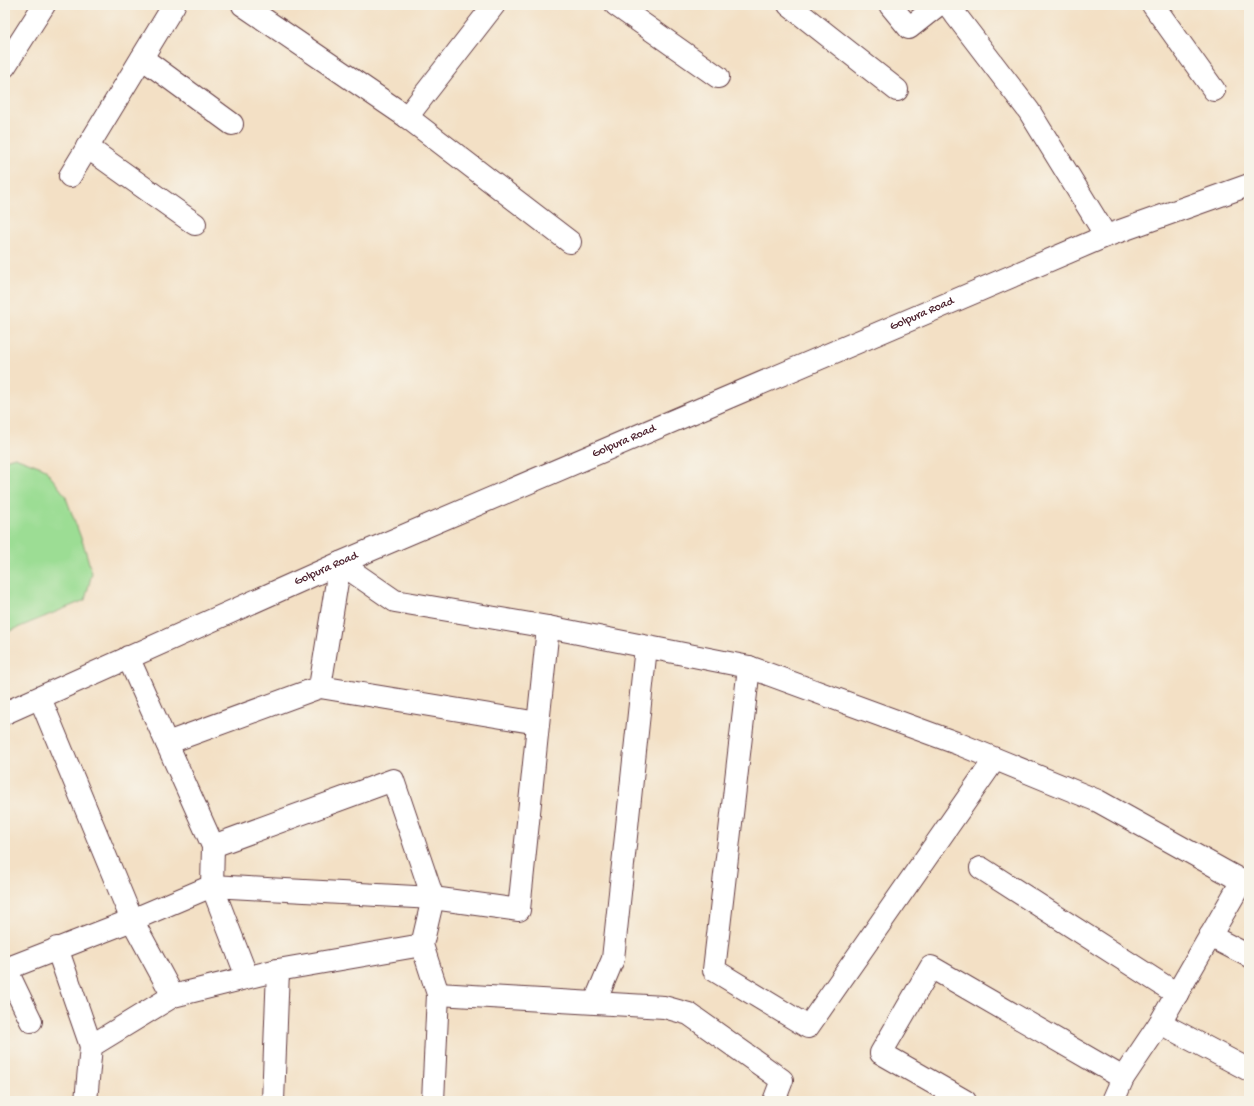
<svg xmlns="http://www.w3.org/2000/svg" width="1254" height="1106" viewBox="0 0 1254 1106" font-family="'Gochi Hand',sans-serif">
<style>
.green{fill:#9cdd94;stroke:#737e60}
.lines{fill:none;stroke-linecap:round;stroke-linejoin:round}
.minor-casing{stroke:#633c42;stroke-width:24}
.minor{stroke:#fff;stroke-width:22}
.labels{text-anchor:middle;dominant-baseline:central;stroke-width:3;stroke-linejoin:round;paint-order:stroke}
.street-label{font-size:12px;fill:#4a1f2b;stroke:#f7f3e8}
</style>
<rect width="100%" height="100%" fill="#f7f3e8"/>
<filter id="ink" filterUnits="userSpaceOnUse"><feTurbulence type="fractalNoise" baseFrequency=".025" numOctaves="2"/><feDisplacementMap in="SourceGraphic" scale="8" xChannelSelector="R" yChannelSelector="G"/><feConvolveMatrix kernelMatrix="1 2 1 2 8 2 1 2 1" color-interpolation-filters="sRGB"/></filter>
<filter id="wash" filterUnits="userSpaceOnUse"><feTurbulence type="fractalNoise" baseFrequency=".012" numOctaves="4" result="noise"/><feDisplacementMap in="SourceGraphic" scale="16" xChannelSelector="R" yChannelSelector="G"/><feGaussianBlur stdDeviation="0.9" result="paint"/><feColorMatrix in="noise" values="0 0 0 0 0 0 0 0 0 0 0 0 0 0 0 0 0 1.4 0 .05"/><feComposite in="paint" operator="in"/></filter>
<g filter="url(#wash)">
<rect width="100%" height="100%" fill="#f3e0c5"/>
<path class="green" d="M15 457 44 468 65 495 84 546 92 573 85 600 5 633V460Z"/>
</g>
<g filter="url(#ink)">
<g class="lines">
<defs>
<g id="minor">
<path d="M243 5 407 117 570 242"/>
<path d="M616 5 718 77"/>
<path d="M789 5 897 90"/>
<path d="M890 5 909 28 938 5"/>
<path d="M948 5 1029 111 1106 236"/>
<path d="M1153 5 1214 90"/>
<path d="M142 58 232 124"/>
<path d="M5 66 44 5"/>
<path d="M407 117 494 5"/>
<path d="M87 147 195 224"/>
<path d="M70 176 174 5"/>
<path d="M128 657 213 846 212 886 247 977"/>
<path d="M749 667 714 970 808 1027 995 759"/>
<path d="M320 687 340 563 395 601 548 627 749 667 959 744 1098 801 1249 885"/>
<path d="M40 698 132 920 173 996"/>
<path id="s1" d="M5 713 340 563 1106 236 1249 185"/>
<path d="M167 743 320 687 538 723"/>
<path d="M213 846 393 780 433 898 422 945 438 994 433 1101"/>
<path d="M981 868 1177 994"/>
<path d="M1210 936 1249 956"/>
<path d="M57 948 91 1046"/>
<path d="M5 967 31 1021"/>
<path d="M6 969 132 920 212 886 433 898 519 910 548 627"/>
<path d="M438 994 664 1007 689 1014 782 1080 774 1101"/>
<path d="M595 1002 613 959 646 647"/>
<path d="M1160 1023 1249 1070"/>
<path d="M86 1101 91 1046 173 996 278 970 422 945"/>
<path d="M273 1101 278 970"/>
<path d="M965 1101 881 1053 931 967 1123 1078"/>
<path d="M1113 1101 1123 1078 1160 1023 1242 881"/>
</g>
</defs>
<use href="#minor" class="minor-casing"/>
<use href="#minor" class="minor"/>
</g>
</g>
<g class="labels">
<g class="street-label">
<text stroke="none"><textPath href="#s1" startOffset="1000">Golpura Road</textPath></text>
<text stroke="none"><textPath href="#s1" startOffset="676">Golpura Road</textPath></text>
<text stroke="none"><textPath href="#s1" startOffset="352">Golpura Road</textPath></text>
</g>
</g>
<rect width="1254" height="1106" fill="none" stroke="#f7f3e8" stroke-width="20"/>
</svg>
